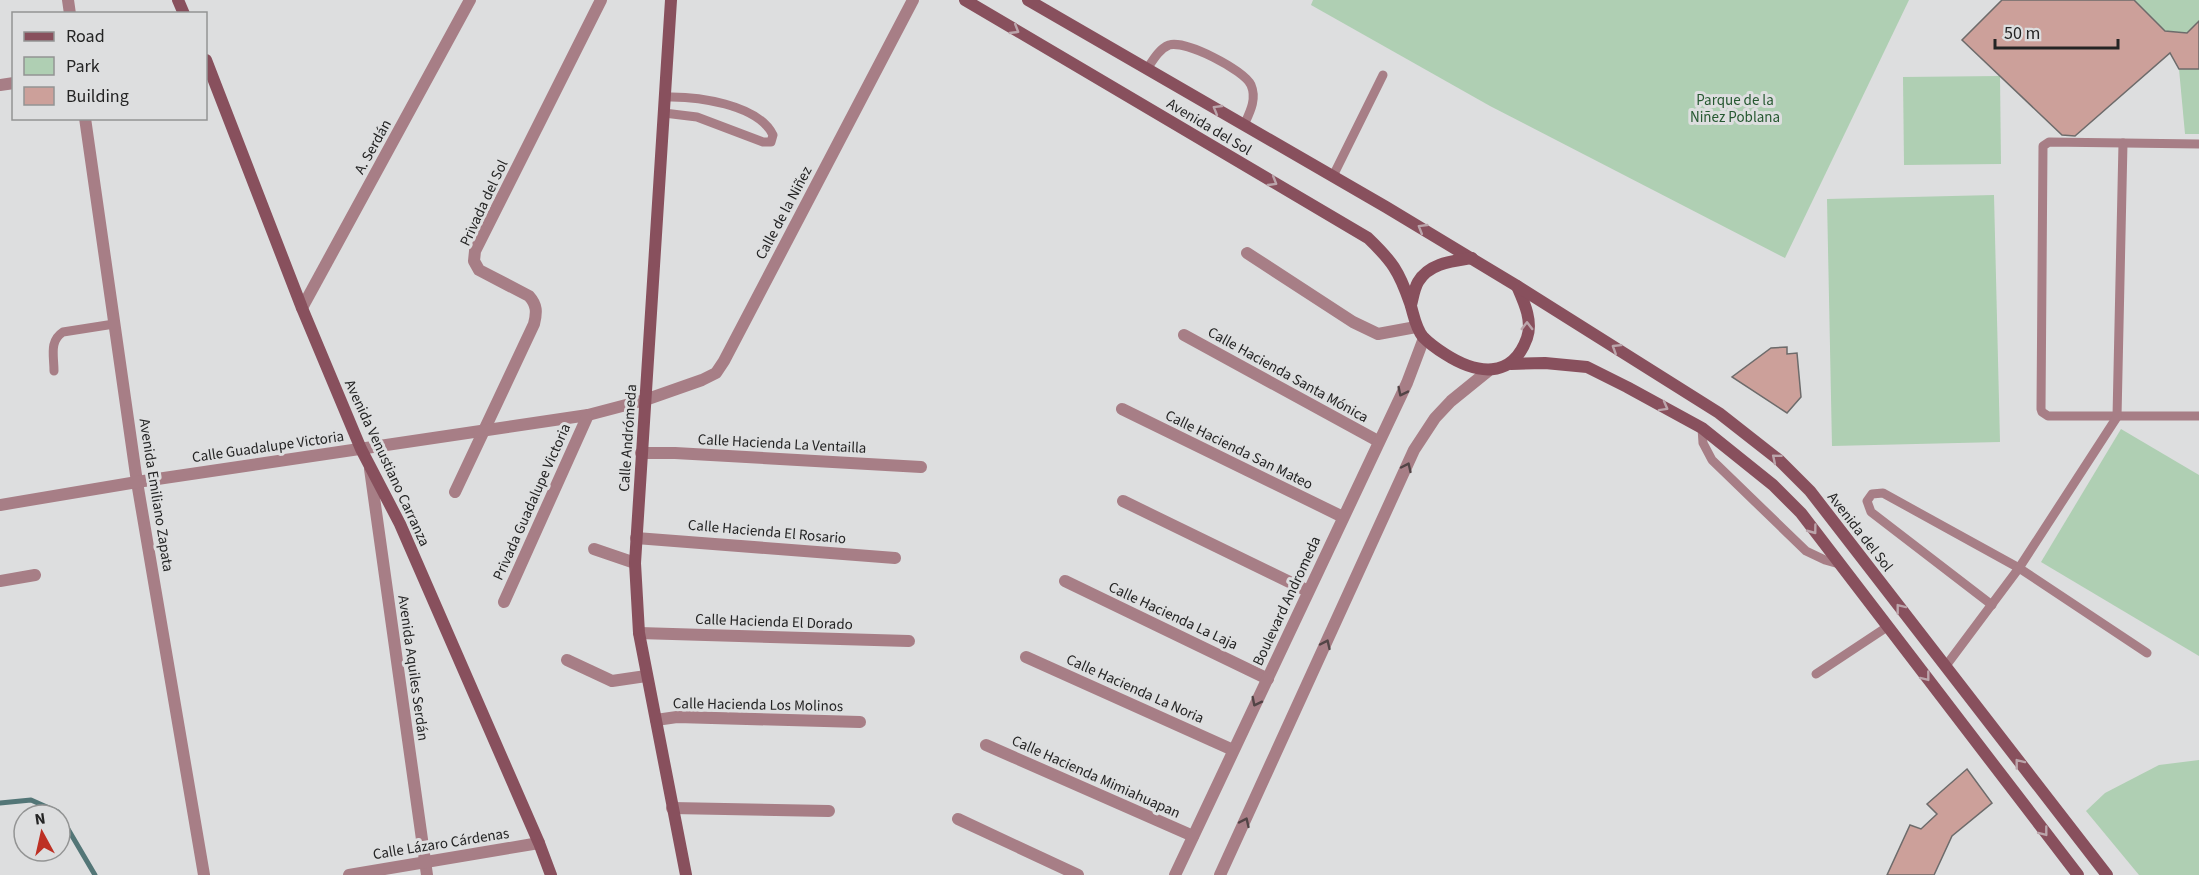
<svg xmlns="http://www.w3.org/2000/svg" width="2199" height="875" viewBox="0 0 2199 875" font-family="'Source Sans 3',sans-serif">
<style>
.green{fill:#afcfb3}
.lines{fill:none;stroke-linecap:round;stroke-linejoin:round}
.stream{stroke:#537677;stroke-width:5}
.building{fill:#cca09a;stroke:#6d6b6b;stroke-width:1.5}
.service{stroke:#a77e86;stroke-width:9}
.minor{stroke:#a77e86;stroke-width:12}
.secondary{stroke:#88505d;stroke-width:12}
.oneway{stroke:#bba5ab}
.oneway2{stroke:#524446}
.labels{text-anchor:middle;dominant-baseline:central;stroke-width:6;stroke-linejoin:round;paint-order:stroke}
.park-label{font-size:15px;fill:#265831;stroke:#dddedf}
.street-label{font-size:15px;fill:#242424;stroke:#dddedf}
</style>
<rect width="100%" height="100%" fill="#dddedf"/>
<g class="green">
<path d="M1313 0H1909L1785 258 1490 106 1311 5Z"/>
<path d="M2134 0H2199V21L2187 33 2165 31Z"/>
<path d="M2179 69H2199V134H2185Z"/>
<path d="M2000 76 2001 164 1904 165 1903 77Z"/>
<path d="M1994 195 2000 442 1832 446 1827 199Z"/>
<path d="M2121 429 2199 475V656L2041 562Z"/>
<path d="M2199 760V875H2139L2086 811 2105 793 2159 765Z"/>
</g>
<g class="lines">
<path class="stream" d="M0 803 31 800 58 812 95 875"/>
</g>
<g class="building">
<path d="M2002 0H2134L2165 31 2187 33 2199 21V69H2179L2170 53 2075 136 2062 135 1962 40Z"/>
<path d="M1787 347V354L1797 353 1801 397 1787 413 1732 377 1771 348Z"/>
<path d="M1967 769 1992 803 1952 836 1934 875H1887L1910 825 1921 829 1937 814 1927 804Z"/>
</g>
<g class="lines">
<g class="service">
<path d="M1147 69C1153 60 1159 49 1169 45 1186 40 1244 70 1251 85 1257 99 1250 112 1244 125"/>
<path d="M664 113 697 117 763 142H771L773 135C758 104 696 96 665 97"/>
<path d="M2199 144 2049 142 2043 146 2041 409 2042 412 2048 416H2199"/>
<path d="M1333 176 1383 75"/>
<path d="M54 371C54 356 49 341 63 332L114 324"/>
<path d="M1702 428 1703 443 1712 460 1806 551 1825 560 1839 564"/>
<path d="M1992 605 1871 512 1867 501 1872 494 1883 493 2019 568 2147 653"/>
<path d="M1945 667 2019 568 2117 417 2123 143"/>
<path d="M1816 674 1887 627"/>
</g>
<g class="minor">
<path d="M68 0 70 14"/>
<path d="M0 85 14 83"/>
<path d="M85 118 137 482 204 875"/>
<path d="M1247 253 1353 322 1378 334 1416 327"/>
<path d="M302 308 470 0"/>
<path d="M1184 335 1378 441"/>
<path d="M1122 409 1343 517"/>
<path d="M641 453H675L921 467"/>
<path d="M370 469 427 875"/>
<path d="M455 492 534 324C537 312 537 305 529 296L479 270 474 261 475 251 601 0"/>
<path d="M1123 501 1308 591"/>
<path d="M0 505 137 482 588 415 645 400 702 380 716 373 724 361 913 0"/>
<path d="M636 538 895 558"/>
<path d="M594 549 635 563"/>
<path d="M0 581 35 575"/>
<path d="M1065 581 1268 679"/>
<path d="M504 602 588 415"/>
<path d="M639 633 909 641"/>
<path d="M1026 657 1233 750"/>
<path d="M567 660 612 681 646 676"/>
<path d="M656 720 677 717 860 722"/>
<path d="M986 745 1193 836"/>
<path d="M672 808 829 811"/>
<path d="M958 819 1078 875"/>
<path d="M349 875 539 843"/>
<path d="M1175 875 1407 383 1424 338"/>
<path d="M1220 875 1414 450 1435 418 1451 401 1488 371"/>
</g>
<g class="secondary">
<path d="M178 0 184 14"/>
<path d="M671 0 635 563 639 633 686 875"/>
<path d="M965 0 1368 238C1392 261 1399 271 1410 303 1414 315 1415 327 1423 337 1429 343 1437 349 1445 354 1476 374 1512 380 1527 338 1533 321 1524 302 1517 286"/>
<path d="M1028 0 1386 207 1517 286 1719 413 1779 460 1810 491 2107 875"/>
<path d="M206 60 302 308 361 449 400 524 539 843 551 875"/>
<path d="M1411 305C1413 298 1414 289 1418 282 1429 263 1453 261 1472 258"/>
<path d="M1511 364 1545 363 1587 367 1627 387 1702 428 1773 485 1801 513 2078 875"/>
</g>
</g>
<defs><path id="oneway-chevron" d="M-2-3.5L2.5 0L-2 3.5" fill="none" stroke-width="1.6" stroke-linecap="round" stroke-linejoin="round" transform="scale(1.5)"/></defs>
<g class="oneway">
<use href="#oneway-chevron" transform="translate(1015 30) rotate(31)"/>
<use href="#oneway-chevron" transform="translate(1217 109) rotate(-150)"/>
<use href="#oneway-chevron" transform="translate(1273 182) rotate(31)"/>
<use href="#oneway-chevron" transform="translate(1422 228) rotate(-149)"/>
<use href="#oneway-chevron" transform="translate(1527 326) rotate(-90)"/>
<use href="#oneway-chevron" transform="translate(1616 348) rotate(-148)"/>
<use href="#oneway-chevron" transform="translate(1664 407) rotate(29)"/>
<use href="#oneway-chevron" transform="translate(1776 458) rotate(-140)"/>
<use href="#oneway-chevron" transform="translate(1813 530) rotate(53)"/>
<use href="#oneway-chevron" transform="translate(1900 608) rotate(-128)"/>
<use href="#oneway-chevron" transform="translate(1926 677) rotate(52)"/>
<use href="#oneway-chevron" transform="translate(2019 763) rotate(-128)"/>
<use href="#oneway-chevron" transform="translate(2044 832) rotate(52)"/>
</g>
<g class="oneway2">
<use href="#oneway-chevron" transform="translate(1402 392) rotate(116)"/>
<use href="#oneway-chevron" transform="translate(1407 467) rotate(-65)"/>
<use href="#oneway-chevron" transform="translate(1326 644) rotate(-65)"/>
<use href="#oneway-chevron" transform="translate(1256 702) rotate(117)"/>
<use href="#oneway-chevron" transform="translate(1245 822) rotate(-65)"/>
</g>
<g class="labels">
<g class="park-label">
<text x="1735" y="100">Parque de la<tspan x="1735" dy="17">Niñez Poblana</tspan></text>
</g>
<g class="street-label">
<text transform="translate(1209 127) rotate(31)">Avenida del Sol</text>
<text transform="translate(373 147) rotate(-61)">A. Serdán</text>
<text transform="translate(484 203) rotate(-65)">Privada del Sol</text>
<text transform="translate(784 213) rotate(-62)">Calle de la Niñez</text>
<text transform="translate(1288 375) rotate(29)">Calle Hacienda Santa Mónica</text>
<text transform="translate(628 438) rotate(-86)">Calle Andrómeda</text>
<text transform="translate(782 444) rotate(3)">Calle Hacienda La Ventailla</text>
<text transform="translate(268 447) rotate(-8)">Calle Guadalupe Victoria</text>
<text transform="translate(1239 450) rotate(26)">Calle Hacienda San Mateo</text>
<text transform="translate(387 463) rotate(65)">Avenida Venustiano Carranza</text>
<text transform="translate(156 495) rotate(81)">Avenida Emiliano Zapata</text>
<text transform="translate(532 502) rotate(-66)">Privada Guadalupe Victoria</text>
<text transform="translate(767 532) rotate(5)">Calle Hacienda El Rosario</text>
<text transform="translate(1860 532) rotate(52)">Avenida del Sol</text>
<text transform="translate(1287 601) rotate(-65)">Boulevard Andromeda</text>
<text transform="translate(1173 616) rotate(25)">Calle Hacienda La Laja</text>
<text transform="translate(774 622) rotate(2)">Calle Hacienda El Dorado</text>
<text transform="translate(413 668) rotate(82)">Avenida Aquiles Serdán</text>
<text transform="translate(1135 689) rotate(24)">Calle Hacienda La Noria</text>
<text transform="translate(758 705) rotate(1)">Calle Hacienda Los Molinos</text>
<text transform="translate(1096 777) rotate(24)">Calle Hacienda Mimiahuapan</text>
<text transform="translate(441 844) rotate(-9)">Calle Lázaro Cárdenas</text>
</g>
</g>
<rect x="12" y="12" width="195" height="108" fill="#dddedf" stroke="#939494" stroke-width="1.5"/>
<rect x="24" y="32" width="30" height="9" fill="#88505d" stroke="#939494" stroke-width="1.5"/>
<text x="66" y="42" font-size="18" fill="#242424">Road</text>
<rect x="24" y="57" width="30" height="18" fill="#afcfb3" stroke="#939494" stroke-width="1.5"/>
<text x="66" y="72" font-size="18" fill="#242424">Park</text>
<rect x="24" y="87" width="30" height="18" fill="#cca09a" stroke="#939494" stroke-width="1.5"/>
<text x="66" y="102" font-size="18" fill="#242424">Building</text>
<g transform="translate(42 833) rotate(352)"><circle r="28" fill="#dddedf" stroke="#939494" stroke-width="1.5"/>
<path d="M0-4.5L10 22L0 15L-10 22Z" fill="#bd3024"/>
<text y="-9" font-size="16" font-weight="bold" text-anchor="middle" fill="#242424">N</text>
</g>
<path d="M1995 39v9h123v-9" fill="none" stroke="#242424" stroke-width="3"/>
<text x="2004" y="39" font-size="18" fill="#242424" stroke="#dddedf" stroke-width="4.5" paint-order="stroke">50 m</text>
</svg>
